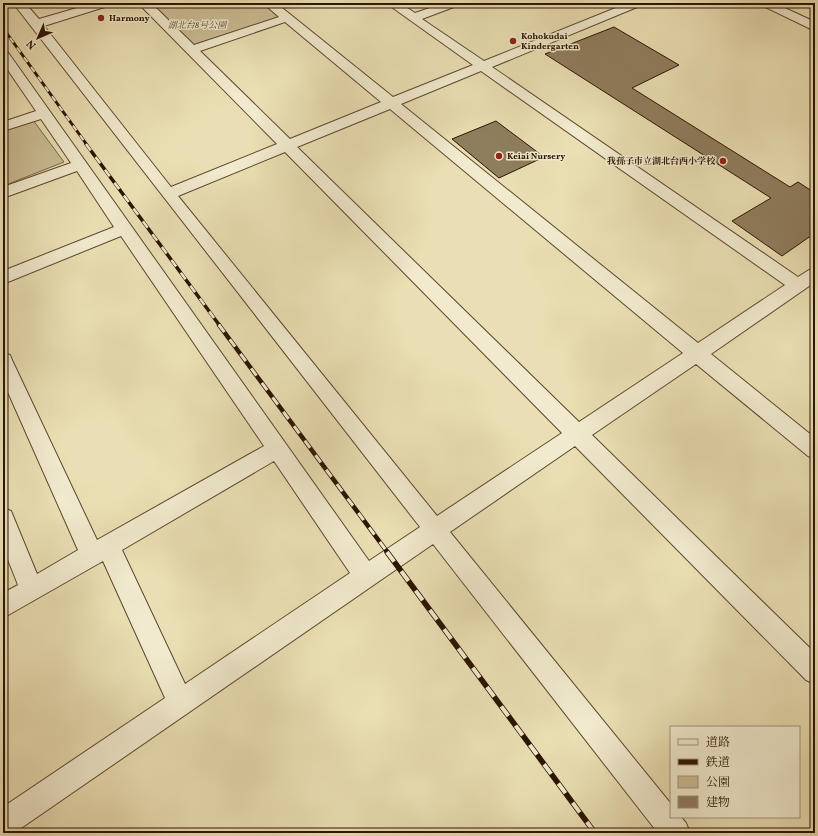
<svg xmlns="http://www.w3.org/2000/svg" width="818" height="836" viewBox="0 0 818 836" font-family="Vollkorn,'Noto Serif JP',serif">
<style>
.green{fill:#cabc95;stroke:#7b684a}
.building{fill:#8f7e5e;stroke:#2c1400}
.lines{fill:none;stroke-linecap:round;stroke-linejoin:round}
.street-casing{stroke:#5c472d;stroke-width:2}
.street{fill:#f1eace;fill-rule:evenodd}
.rail-far3-casing{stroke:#2c1400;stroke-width:3}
.rail-far2-casing{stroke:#2c1400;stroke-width:3.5}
.rail-far1-casing{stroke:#2c1400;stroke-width:4.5}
.rail-casing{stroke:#2c1400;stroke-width:5.5}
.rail-far3{stroke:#f1eace;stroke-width:2;stroke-dasharray:6;stroke-linecap:butt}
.rail-far2{stroke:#f1eace;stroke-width:2.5;stroke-dasharray:8;stroke-linecap:butt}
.rail-far1{stroke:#f1eace;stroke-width:3;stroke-dasharray:9;stroke-linecap:butt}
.rail{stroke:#f1eace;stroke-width:4;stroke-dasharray:12;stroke-linecap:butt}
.poi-dot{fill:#8f2418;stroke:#f1eace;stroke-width:1.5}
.labels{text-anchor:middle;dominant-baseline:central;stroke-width:3;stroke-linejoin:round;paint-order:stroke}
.far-poi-label{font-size:9px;font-weight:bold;fill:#2c1400;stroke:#f1eace;text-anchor:start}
.far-park-label{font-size:9px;font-style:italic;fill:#5b462d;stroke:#f1eace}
</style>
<rect width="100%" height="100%" fill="#eadfb4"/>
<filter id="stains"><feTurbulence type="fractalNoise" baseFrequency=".005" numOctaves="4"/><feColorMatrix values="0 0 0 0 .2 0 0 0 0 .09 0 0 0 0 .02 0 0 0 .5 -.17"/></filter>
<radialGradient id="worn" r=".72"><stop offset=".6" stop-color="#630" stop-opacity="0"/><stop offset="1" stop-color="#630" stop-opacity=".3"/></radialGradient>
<g class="green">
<path d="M144 3H269L287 18 191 50Z"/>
<path d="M33 120 64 162 3 186V130Z"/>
</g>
<g class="building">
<path d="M614 27 679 65 632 88 790 187 798 182 815 193V233L782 256 732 221 771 198 545 54Z"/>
<path d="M496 121 544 157 499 178 452 139Z"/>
</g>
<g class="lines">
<defs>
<g id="street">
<path d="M13 3H25L39 19 94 3H113L111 5 44 26 171 187 277 144 138 3H151L194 45 279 17 263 3H276L393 97 473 65 386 3H400L415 13 444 3H461L459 5 422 19 484 61 628 3H644L642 5 492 67 798 277 809 270 815 268V282L711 354 815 438V459L808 456 696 364 592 435 815 653V684L806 680 575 446 450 532 671 804V817H681L686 823 690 833H658L433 544 14 833H3V807L165 698 103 561 3 618V593L18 585 3 547V508L11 511 37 574 78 550 3 381V353L10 355 12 360 97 540 264 446 121 236 3 284V271L114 227 77 171 3 198V187L71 163 41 119 3 131V122L36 111 3 63V50L7 51 369 561 420 527ZM285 22 381 102 290 139 200 51ZM481 71 785 285 698 343 401 104ZM390 109 683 353 579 422 297 147ZM285 152 562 433 437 516 178 196ZM274 461 350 573 185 684 122 550Z"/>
<path d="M759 3H774L815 22V31L761 5Z"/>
</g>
</defs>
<use href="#street" class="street-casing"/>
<use href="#street" class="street"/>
<defs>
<path id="rail-far3" d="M3 28 87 145"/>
<path id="rail-far2" d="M86 144 220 326"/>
<path id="rail-far1" d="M219 325 388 553"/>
<path id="rail" d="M387 552 595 833"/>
</defs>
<use href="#rail-far3" class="rail-far3-casing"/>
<use href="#rail-far2" class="rail-far2-casing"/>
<use href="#rail-far1" class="rail-far1-casing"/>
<use href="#rail" class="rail-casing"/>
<use href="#rail-far3" class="rail-far3"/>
<use href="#rail-far2" class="rail-far2"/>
<use href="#rail-far1" class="rail-far1"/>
<use href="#rail" class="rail"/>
</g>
<g class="poi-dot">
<circle cx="101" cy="18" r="4"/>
<circle cx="513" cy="41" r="4"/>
<circle cx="499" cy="156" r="4"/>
<circle cx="723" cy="161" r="4"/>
</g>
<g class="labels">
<g class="far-poi-label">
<text x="109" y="18">Harmony</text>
<text x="521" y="36">Kohokudai<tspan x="521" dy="10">Kindergarten</tspan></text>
<text x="507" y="156">Keiai Nursery</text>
<text x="715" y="161" text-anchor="end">我孫子市立湖北台西小学校</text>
</g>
<g class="far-park-label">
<text x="197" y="25">湖北台8号公園</text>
</g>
</g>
<rect width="818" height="836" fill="none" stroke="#eadfb4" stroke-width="16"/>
<rect x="4" y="4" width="810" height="828" fill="none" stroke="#2c1400" stroke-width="2"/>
<rect x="8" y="8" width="802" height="820" fill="none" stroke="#2c1400"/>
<rect x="670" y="726" width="130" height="92" fill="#f1eace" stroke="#a2947c"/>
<rect x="678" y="739" width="20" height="6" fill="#f1eace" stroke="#a2947c"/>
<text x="706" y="746" font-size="12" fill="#2c1400">道路</text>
<rect x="678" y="759" width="20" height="6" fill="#2c1400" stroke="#a2947c"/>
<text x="706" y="766" font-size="12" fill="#2c1400">鉄道</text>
<rect x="678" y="776" width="20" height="12" fill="#cabc95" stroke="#a2947c"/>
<text x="706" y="786" font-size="12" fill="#2c1400">公園</text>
<rect x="678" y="796" width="20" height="12" fill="#8f7e5e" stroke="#a2947c"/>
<text x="706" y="806" font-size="12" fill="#2c1400">建物</text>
<g transform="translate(38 38) rotate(225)" stroke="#f1eace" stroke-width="3" paint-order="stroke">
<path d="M0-3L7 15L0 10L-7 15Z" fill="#2c1400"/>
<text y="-6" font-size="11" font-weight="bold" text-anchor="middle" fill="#2c1400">N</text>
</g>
<rect width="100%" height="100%" filter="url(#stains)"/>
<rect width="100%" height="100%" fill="url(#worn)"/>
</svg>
